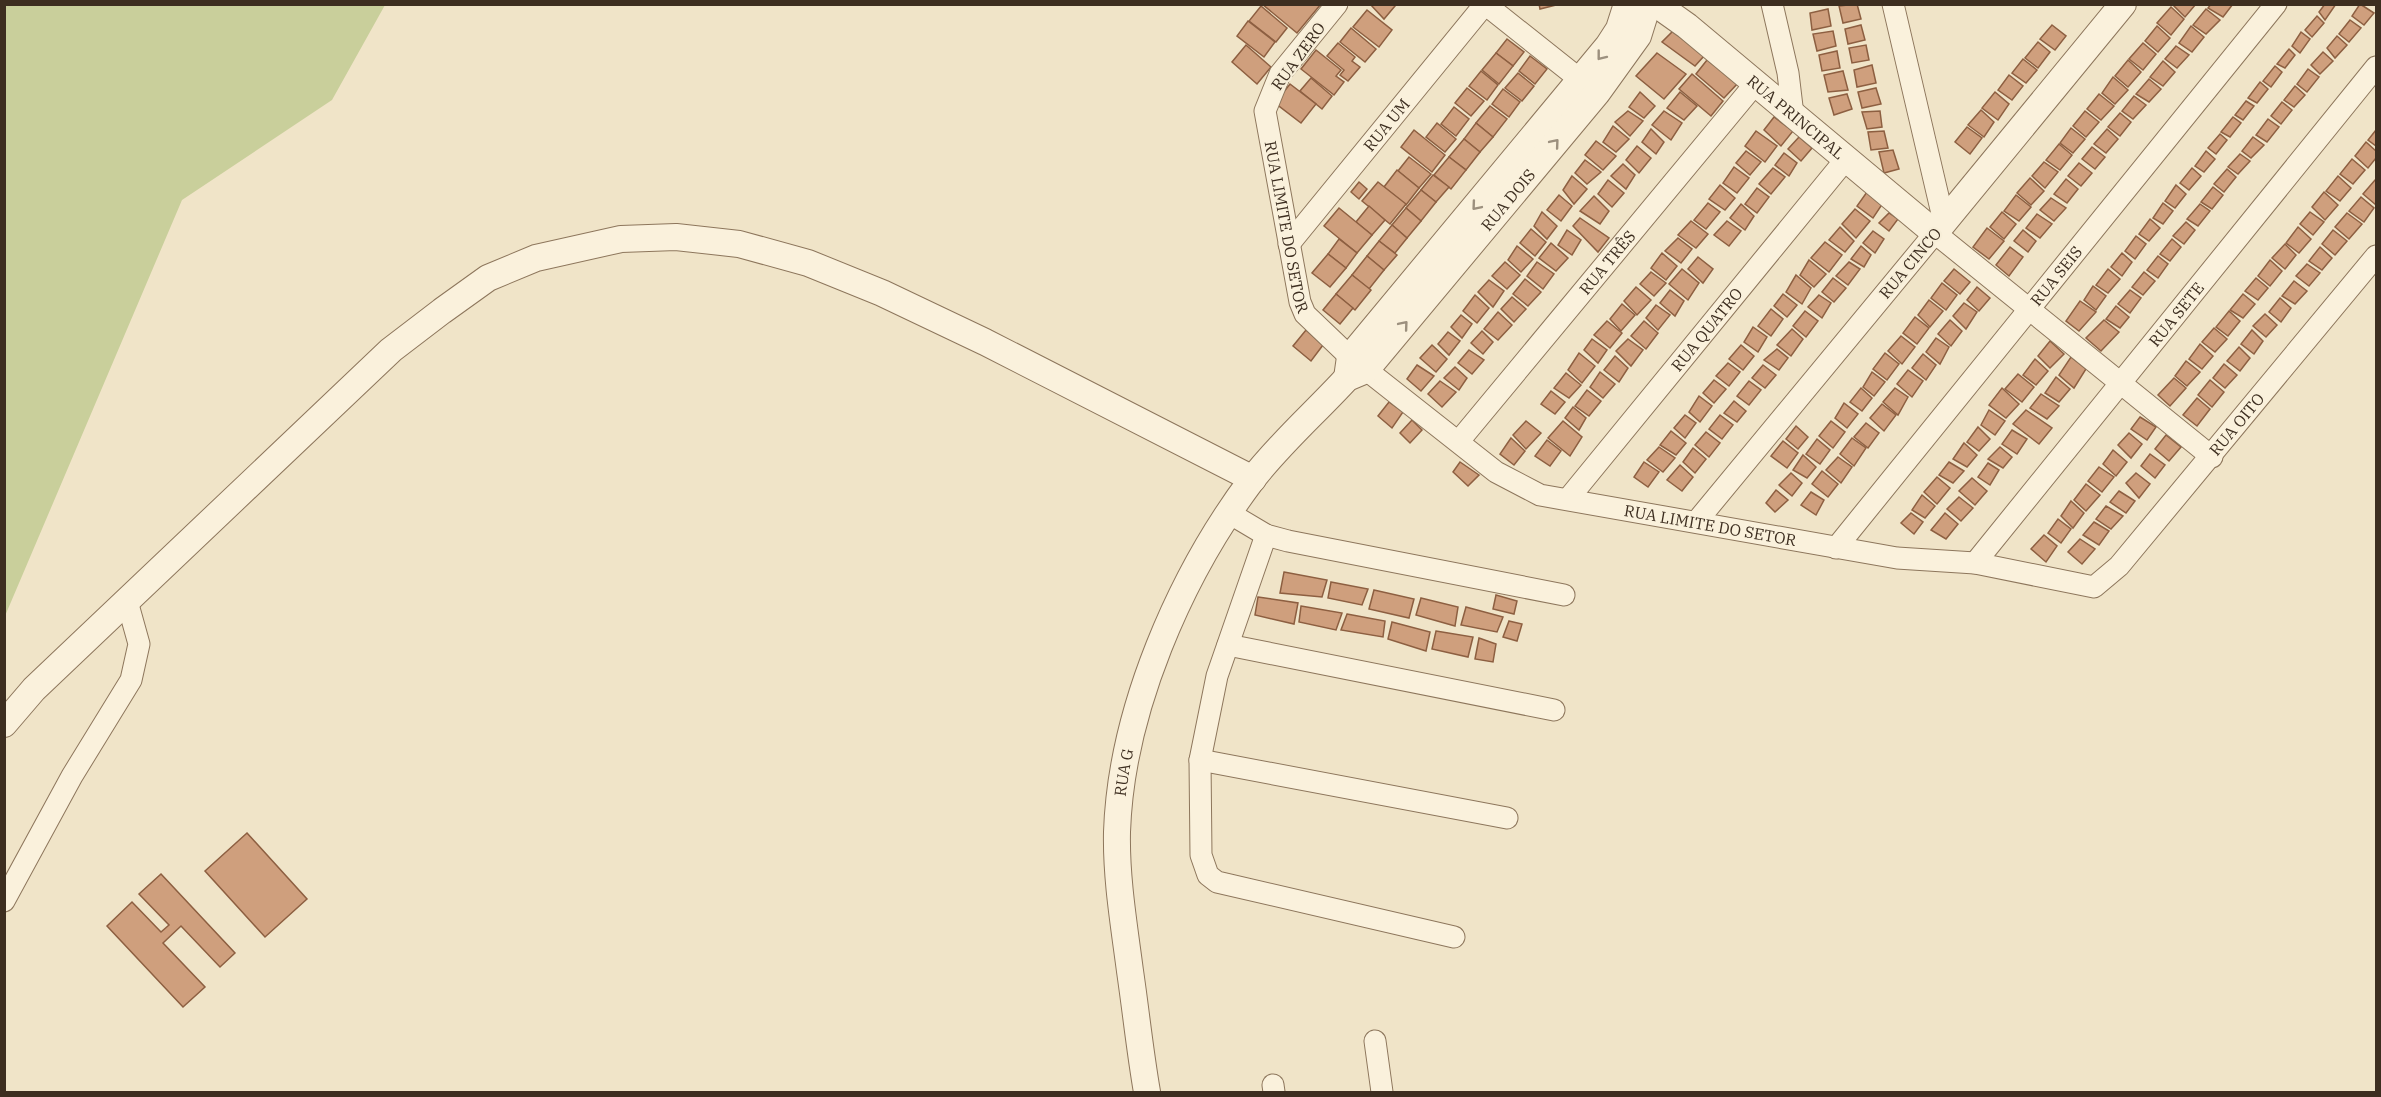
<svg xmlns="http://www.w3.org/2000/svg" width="2381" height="1097" viewBox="0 0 2381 1097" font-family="'IBM Plex Serif',serif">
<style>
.green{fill:#c9cf9b}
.building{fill:#cf9f7d;stroke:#8d5f41;stroke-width:1.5}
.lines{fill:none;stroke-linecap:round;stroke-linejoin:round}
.minor-casing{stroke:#8d765c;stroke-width:23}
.tertiary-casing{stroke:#8d765c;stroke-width:28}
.minor{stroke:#faf1dc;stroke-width:21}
.tertiary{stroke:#faf1dc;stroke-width:26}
.oneway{stroke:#9c907e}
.labels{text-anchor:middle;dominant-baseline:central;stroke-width:4.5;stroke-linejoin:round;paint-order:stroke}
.street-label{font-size:16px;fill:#3d2e20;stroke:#f7eed8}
</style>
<rect width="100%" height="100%" fill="#f0e4c8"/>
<path class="green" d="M5 4 385 5 332 100 182 200 5 616Z"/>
<g class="building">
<path d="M1262 4H1321L1297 33Z"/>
<path d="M1370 4H1393L1395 6 1384 19Z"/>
<path d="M1539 4H1560L1540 9Z"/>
<path d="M1857 4 1861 19 1843 23 1839 6Z"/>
<path d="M2175 4H2196L2185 17 2174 6Z"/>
<path d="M2211 4H2233L2223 17 2208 8Z"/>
<path d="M2325 4H2336L2325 20 2319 12Z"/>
<path d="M2360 4 2374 13 2364 25 2352 16Z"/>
<path d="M1261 6 1287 28 1276 42 1249 21Z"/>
<path d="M2171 7 2184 19 2171 35 2157 23Z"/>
<path d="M1828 9 1831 26 1812 30 1810 13Z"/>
<path d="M2206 9 2220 20 2206 34 2193 25Z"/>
<path d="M1367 10 1392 30 1379 47 1353 27Z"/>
<path d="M2317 16 2324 23 2312 37 2305 30Z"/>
<path d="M2350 20 2361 28 2349 42 2339 34Z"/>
<path d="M1248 21 1275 42 1264 57 1237 36Z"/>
<path d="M1861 25 1865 40 1848 44 1845 29Z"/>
<path d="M2052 25 2066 36 2055 50 2040 39Z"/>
<path d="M2157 26 2170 38 2158 52 2145 41Z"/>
<path d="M2191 26 2204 37 2192 52 2179 43Z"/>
<path d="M1351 28 1376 49 1365 62 1340 42Z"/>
<path d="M1673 31 1704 56 1695 66 1662 42Z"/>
<path d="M1833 31 1836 46 1817 51 1813 34Z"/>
<path d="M2301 32 2310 39 2300 53 2292 46Z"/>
<path d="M2337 36 2347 45 2335 58 2327 48Z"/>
<path d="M1507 39 1524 52 1513 66 1496 53Z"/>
<path d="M2038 42 2050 52 2038 68 2025 58Z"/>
<path d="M1338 43 1355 57 1352 61 1360 67 1348 81 1340 75 1344 70 1327 56Z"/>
<path d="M2143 43 2156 54 2143 70 2129 59Z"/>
<path d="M1246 45 1271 67 1257 84 1232 62Z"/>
<path d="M1866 45 1869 60 1852 63 1849 48Z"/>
<path d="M2176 46 2189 55 2177 68 2165 59Z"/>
<path d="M2289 49 2295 55 2285 68 2277 64Z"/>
<path d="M1316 50 1341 70 1336 76 1344 82 1334 95 1301 69Z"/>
<path d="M1837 51 1840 68 1822 71 1819 55Z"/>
<path d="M2323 52 2333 61 2320 74 2311 65Z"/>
<path d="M1496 53 1513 66 1499 84 1482 70Z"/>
<path d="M1657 53 1686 74 1664 99 1636 76Z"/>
<path d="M1530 56 1547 69 1535 84 1519 71Z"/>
<path d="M2023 59 2037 70 2026 83 2012 73Z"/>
<path d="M1707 60 1738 83 1724 98 1696 74Z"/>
<path d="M2128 60 2141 72 2128 87 2115 76Z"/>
<path d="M2163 61 2175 72 2163 86 2150 77Z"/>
<path d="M1872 65 1876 83 1857 87 1854 70Z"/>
<path d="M2275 66 2282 72 2271 87 2263 81Z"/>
<path d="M2308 69 2319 77 2307 92 2297 84Z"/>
<path d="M1481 71 1498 85 1487 100 1469 86Z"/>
<path d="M1843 71 1848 90 1828 92 1824 75Z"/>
<path d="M1518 73 1534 86 1522 101 1505 88Z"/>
<path d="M1692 74 1723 101 1711 116 1679 89Z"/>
<path d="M2009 75 2023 86 2012 100 1998 90Z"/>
<path d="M2113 77 2128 90 2115 104 2102 93Z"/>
<path d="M1311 78 1332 96 1322 109 1300 91Z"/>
<path d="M2149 79 2161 89 2149 102 2136 94Z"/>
<path d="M2260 82 2268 89 2257 103 2248 98Z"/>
<path d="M1290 84 1316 104 1301 123 1275 103Z"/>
<path d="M2295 86 2305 95 2294 107 2284 100Z"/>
<path d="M1467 88 1484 101 1471 116 1455 103Z"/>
<path d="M1876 88 1881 104 1862 108 1858 92Z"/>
<path d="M1503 89 1520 102 1509 117 1492 104Z"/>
<path d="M1640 92 1655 106 1644 118 1629 107Z"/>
<path d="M1680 92 1697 106 1684 120 1667 108Z"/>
<path d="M1995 92 2009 104 1998 120 1982 108Z"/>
<path d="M1847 94 1852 109 1834 115 1829 98Z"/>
<path d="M2099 94 2114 106 2101 120 2087 109Z"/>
<path d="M2134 96 2146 105 2133 119 2122 111Z"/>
<path d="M2246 101 2254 106 2243 120 2235 115Z"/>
<path d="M2282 102 2292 110 2281 124 2271 116Z"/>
<path d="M1490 106 1507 119 1493 137 1476 123Z"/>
<path d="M1454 107 1469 119 1456 136 1441 124Z"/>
<path d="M1981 110 1994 122 1984 137 1968 125Z"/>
<path d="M1628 111 1643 121 1630 136 1615 122Z"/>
<path d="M1664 111 1682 123 1671 140 1652 125Z"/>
<path d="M1880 111 1882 127 1867 129 1862 112Z"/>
<path d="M2085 111 2099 122 2086 137 2073 126Z"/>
<path d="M2120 113 2131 122 2120 136 2108 127Z"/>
<path d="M1774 117 1793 131 1781 146 1764 130Z"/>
<path d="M2233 117 2241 123 2230 137 2221 132Z"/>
<path d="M2268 119 2279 127 2267 142 2256 135Z"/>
<path d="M1437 123 1456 139 1445 152 1426 137Z"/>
<path d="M1476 123 1493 137 1480 152 1464 139Z"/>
<path d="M1613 126 1629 139 1616 152 1603 142Z"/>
<path d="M1967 127 1982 138 1970 154 1955 142Z"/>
<path d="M2071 128 2085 139 2073 153 2060 143Z"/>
<path d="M1651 129 1664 142 1656 154 1642 142Z"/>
<path d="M2107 129 2118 139 2106 153 2094 144Z"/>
<path d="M1414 130 1445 155 1432 172 1401 147Z"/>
<path d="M2376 130V146L2368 140Z"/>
<path d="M1756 131 1777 146 1765 162 1745 146Z"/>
<path d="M1884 131 1888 148 1871 150 1868 132Z"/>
<path d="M2220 134 2227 140 2216 154 2208 148Z"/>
<path d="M1799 137 1812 148 1801 161 1788 149Z"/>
<path d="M2253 137 2264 145 2251 158 2242 151Z"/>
<path d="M1464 139 1480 152 1466 170 1449 157Z"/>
<path d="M1596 141 1616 156 1603 170 1585 155Z"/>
<path d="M2366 142 2376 151V158L2368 168 2355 156Z"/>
<path d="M2059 144 2072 155 2060 170 2046 160Z"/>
<path d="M1637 146 1651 158 1639 173 1626 160Z"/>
<path d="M2092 147 2105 157 2095 169 2082 159Z"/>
<path d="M1893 150 1899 169 1884 173 1879 152Z"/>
<path d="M1746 151 1761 162 1750 175 1736 163Z"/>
<path d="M2206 151 2215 159 2204 172 2195 166Z"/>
<path d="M1784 153 1797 163 1789 176 1775 165Z"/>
<path d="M2240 154 2250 161 2238 174 2228 167Z"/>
<path d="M1409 157 1431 174 1419 188 1398 171Z"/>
<path d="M1449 157 1466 170 1451 189 1434 175Z"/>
<path d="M2352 159 2365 170 2353 184 2340 174Z"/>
<path d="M1585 160 1601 172 1587 184 1575 173Z"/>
<path d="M2044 162 2058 172 2045 188 2032 176Z"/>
<path d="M2079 163 2092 173 2081 186 2068 176Z"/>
<path d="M1623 164 1635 175 1626 189 1611 176Z"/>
<path d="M1734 167 1749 178 1737 193 1723 183Z"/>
<path d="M1773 168 1785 177 1771 194 1759 184Z"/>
<path d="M2192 168 2201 176 2189 190 2180 183Z"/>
<path d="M2227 169 2236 177 2224 192 2214 184Z"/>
<path d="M1397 170 1419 188 1406 205 1384 187Z"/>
<path d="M1433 175 1449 187 1436 202 1421 190Z"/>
<path d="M1572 176 1587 189 1574 204 1563 190Z"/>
<path d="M2338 176 2351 188 2340 201 2326 191Z"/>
<path d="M2030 178 2044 191 2031 205 2017 193Z"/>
<path d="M2066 179 2078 189 2067 203 2054 194Z"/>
<path d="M1608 180 1624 193 1612 207 1598 194Z"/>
<path d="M2375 180 2376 181V205L2363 194Z"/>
<path d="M1359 182 1367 189 1359 199 1351 192Z"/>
<path d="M1378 182 1406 204 1390 224 1362 201Z"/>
<path d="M1720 185 1735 198 1725 210 1709 199Z"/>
<path d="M2176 185 2186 194 2175 208 2165 201Z"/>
<path d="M2213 187 2223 195 2212 209 2201 202Z"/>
<path d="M1757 188 1769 197 1757 213 1745 204Z"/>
<path d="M1421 190 1436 202 1421 221 1406 208Z"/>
<path d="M1867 192 1883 203 1873 218 1857 206Z"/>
<path d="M2324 192 2338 205 2325 220 2312 207Z"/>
<path d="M1559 195 1572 206 1561 221 1547 210Z"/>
<path d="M2016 195 2031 207 2019 221 2004 211Z"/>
<path d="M1594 196 1609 211 1600 224 1580 211Z"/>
<path d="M2361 197 2374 208 2364 222 2349 211Z"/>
<path d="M2051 198 2066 208 2054 221 2040 210Z"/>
<path d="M1708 203 1720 212 1706 229 1694 220Z"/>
<path d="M2163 203 2173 211 2163 224 2153 218Z"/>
<path d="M1741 204 1754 216 1745 230 1730 218Z"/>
<path d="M2200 204 2210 211 2198 226 2187 219Z"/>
<path d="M1369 206 1385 220 1372 235 1356 222Z"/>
<path d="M1339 208 1372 235 1357 253 1324 226Z"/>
<path d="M1406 208 1421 221 1407 238 1392 225Z"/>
<path d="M1855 209 1870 221 1856 238 1842 224Z"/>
<path d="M1542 212 1557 226 1547 239 1534 226Z"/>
<path d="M2002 212 2016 224 2004 239 1990 227Z"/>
<path d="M2310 212 2324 222 2313 235 2300 224Z"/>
<path d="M1889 213 1898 219 1889 231 1879 223Z"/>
<path d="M2347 213 2362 224 2349 239 2335 227Z"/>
<path d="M2037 214 2052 224 2040 238 2026 228Z"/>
<path d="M1580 218 1609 238 1598 252 1573 226Z"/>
<path d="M2150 219 2160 228 2149 241 2139 234Z"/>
<path d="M1691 221 1708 234 1696 248 1678 235Z"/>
<path d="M1727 221 1741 231 1729 246 1714 235Z"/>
<path d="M2186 222 2195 230 2184 244 2173 236Z"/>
<path d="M1392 225 1407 238 1395 253 1379 241Z"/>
<path d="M1840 227 1854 241 1845 252 1829 240Z"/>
<path d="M2298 227 2311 239 2299 253 2286 243Z"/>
<path d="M1987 228 2004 241 1989 259 1973 247Z"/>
<path d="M1531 229 1546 242 1535 256 1520 243Z"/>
<path d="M1567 230 1581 240 1572 255 1558 245Z"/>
<path d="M2023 230 2036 241 2028 252 2014 241Z"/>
<path d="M2333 230 2347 241 2335 255 2322 244Z"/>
<path d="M1873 231 1884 239 1875 253 1863 243Z"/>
<path d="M2136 236 2146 244 2135 259 2125 251Z"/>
<path d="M1678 238 1692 249 1681 263 1665 251Z"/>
<path d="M1339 239 1357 253 1346 268 1328 254Z"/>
<path d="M2172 239 2181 247 2170 261 2160 254Z"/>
<path d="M1379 241 1397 255 1384 270 1367 256Z"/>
<path d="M1825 242 1842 255 1829 272 1811 258Z"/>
<path d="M1551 243 1568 258 1556 271 1539 258Z"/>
<path d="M2285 244 2296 255 2285 269 2272 258Z"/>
<path d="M1517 246 1533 259 1521 272 1508 260Z"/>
<path d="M1861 246 1871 255 1864 267 1851 259Z"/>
<path d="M2010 247 2023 257 2009 276 1996 265Z"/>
<path d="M2320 247 2332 258 2322 270 2309 261Z"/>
<path d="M1662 253 1677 266 1666 280 1651 268Z"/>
<path d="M2122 253 2132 262 2122 276 2111 267Z"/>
<path d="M1328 254 1346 268 1330 287 1312 273Z"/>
<path d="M1367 256 1384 270 1369 289 1352 275Z"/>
<path d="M2158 256 2168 264 2158 278 2147 270Z"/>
<path d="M1698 257 1713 269 1703 283 1688 269Z"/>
<path d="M1809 260 1826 274 1814 287 1800 275Z"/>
<path d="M2270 260 2282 271 2270 286 2258 276Z"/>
<path d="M1505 262 1520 275 1507 289 1492 276Z"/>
<path d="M1537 262 1554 274 1543 289 1527 276Z"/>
<path d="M1849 262 1860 269 1848 285 1836 276Z"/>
<path d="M2307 264 2320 273 2309 286 2296 276Z"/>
<path d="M1682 269 1699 283 1688 300 1669 284Z"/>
<path d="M1954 269 1970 282 1960 294 1944 281Z"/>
<path d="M2108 269 2120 279 2108 293 2096 285Z"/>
<path d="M1651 272 1666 283 1654 296 1640 284Z"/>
<path d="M2144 272 2155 281 2143 295 2132 287Z"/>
<path d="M1352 275 1371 290 1355 310 1336 294Z"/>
<path d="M1796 275 1811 288 1802 304 1786 292Z"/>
<path d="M1833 278 1846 288 1834 302 1822 292Z"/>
<path d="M2256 278 2268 288 2258 300 2245 291Z"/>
<path d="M1525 279 1541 292 1528 306 1513 294Z"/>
<path d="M1489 280 1504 291 1493 307 1478 292Z"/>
<path d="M2294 281 2307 291 2295 304 2282 296Z"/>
<path d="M1942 283 1957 295 1946 310 1931 298Z"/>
<path d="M2093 286 2106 296 2096 310 2084 300Z"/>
<path d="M1636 287 1651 300 1637 315 1624 301Z"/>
<path d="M1977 287 1990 298 1979 311 1967 300Z"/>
<path d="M1670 290 1684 301 1675 316 1660 303Z"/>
<path d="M2130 290 2141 298 2130 313 2118 304Z"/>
<path d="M1336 294 1353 308 1340 324 1323 310Z"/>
<path d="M1783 294 1797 305 1787 317 1774 306Z"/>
<path d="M2243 294 2255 304 2243 318 2230 310Z"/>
<path d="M1475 295 1489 308 1477 323 1463 311Z"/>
<path d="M1819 295 1831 303 1822 318 1808 307Z"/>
<path d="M1512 297 1526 309 1514 322 1501 309Z"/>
<path d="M2280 298 2291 308 2281 322 2269 312Z"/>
<path d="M1929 300 1943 311 1930 327 1918 315Z"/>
<path d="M2080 301 2096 312 2079 331 2066 321Z"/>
<path d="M1964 303 1977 312 1966 329 1953 316Z"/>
<path d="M1622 304 1635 315 1621 331 1610 319Z"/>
<path d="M1656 305 1670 315 1658 330 1646 318Z"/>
<path d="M2116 306 2129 317 2120 328 2106 319Z"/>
<path d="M1771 309 1783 319 1771 336 1758 326Z"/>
<path d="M1805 311 1818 321 1806 337 1793 326Z"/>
<path d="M2229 311 2240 321 2228 336 2216 327Z"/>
<path d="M1498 312 1512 325 1498 340 1484 329Z"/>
<path d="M2265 314 2277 325 2266 337 2253 326Z"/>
<path d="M1461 315 1472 324 1462 338 1451 327Z"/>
<path d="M1915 317 1929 328 1917 344 1903 333Z"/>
<path d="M1950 320 1962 331 1951 346 1938 334Z"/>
<path d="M2104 320 2119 332 2101 351 2086 338Z"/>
<path d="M1607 321 1622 333 1610 348 1594 335Z"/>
<path d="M1644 321 1658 333 1646 349 1631 336Z"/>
<path d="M1753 327 1767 337 1758 352 1744 342Z"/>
<path d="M2214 328 2227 339 2215 352 2202 342Z"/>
<path d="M1792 329 1803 339 1791 356 1777 345Z"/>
<path d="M1306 330 1323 345 1311 361 1293 346Z"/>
<path d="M2252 330 2263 341 2254 354 2241 344Z"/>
<path d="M1482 331 1493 342 1483 354 1471 343Z"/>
<path d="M1448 332 1460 341 1449 355 1438 344Z"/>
<path d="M1901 336 1915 347 1902 364 1888 351Z"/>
<path d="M1936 338 1949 347 1940 364 1926 352Z"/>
<path d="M1592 339 1607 350 1598 363 1584 350Z"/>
<path d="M1628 339 1643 350 1631 366 1616 351Z"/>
<path d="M2050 341 2064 354 2050 368 2038 356Z"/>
<path d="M2200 344 2213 356 2202 369 2189 359Z"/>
<path d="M1432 345 1447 359 1436 372 1420 358Z"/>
<path d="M1741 345 1754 356 1743 370 1729 359Z"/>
<path d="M2239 347 2250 358 2240 371 2227 361Z"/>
<path d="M1777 349 1788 358 1779 370 1764 360Z"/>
<path d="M1469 350 1484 360 1472 374 1458 363Z"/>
<path d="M1579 353 1595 366 1582 383 1568 370Z"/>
<path d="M1885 353 1899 364 1887 380 1873 369Z"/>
<path d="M1923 354 1936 365 1926 380 1912 368Z"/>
<path d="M1615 356 1628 368 1619 382 1604 370Z"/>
<path d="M2071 357 2086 369 2074 388 2059 375Z"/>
<path d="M2035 359 2048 371 2036 385 2023 375Z"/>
<path d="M2186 361 2200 372 2187 386 2175 376Z"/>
<path d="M1728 363 1740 372 1729 386 1716 376Z"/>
<path d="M2224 364 2237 375 2225 388 2213 378Z"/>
<path d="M1417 365 1434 376 1421 391 1407 379Z"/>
<path d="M1763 365 1776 375 1765 388 1752 378Z"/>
<path d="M1455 367 1467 378 1459 390 1444 378Z"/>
<path d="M1908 370 1923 381 1912 397 1897 384Z"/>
<path d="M1600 372 1615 384 1603 398 1590 387Z"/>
<path d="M1872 372 1885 382 1874 396 1863 387Z"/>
<path d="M1566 373 1581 385 1569 398 1554 388Z"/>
<path d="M2018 374 2034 387 2022 402 2005 389Z"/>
<path d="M2056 377 2070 389 2059 402 2045 393Z"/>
<path d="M2174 378 2186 388 2170 406 2158 395Z"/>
<path d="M1714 380 1726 389 1714 403 1703 393Z"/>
<path d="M2210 380 2224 392 2212 407 2198 395Z"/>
<path d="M1440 381 1456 392 1442 407 1428 394Z"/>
<path d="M1749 381 1761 390 1749 405 1737 396Z"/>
<path d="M1861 388 1872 398 1862 411 1850 402Z"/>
<path d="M1895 388 1908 397 1898 415 1883 402Z"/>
<path d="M2002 388 2019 404 2006 418 1989 405Z"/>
<path d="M1587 390 1601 401 1589 416 1575 406Z"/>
<path d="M1551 391 1565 402 1555 414 1541 404Z"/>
<path d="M2041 394 2059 406 2047 419 2030 408Z"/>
<path d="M1699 396 1712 406 1700 422 1689 412Z"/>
<path d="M2197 398 2210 409 2197 426 2183 415Z"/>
<path d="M1734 401 1746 411 1737 422 1724 413Z"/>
<path d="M1389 402 1403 412 1392 428 1378 416Z"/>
<path d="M1844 403 1858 414 1847 428 1835 418Z"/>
<path d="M1882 404 1896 415 1884 431 1870 418Z"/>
<path d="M1573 407 1586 418 1579 430 1565 418Z"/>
<path d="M1989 410 2005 421 1995 435 1981 425Z"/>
<path d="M2026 410 2052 428 2039 444 2013 424Z"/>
<path d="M1685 415 1696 423 1685 438 1674 428Z"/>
<path d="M1720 415 1733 425 1722 439 1709 429Z"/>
<path d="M2140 417 2156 427 2147 440 2131 429Z"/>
<path d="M1412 420 1422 430 1410 443 1400 433Z"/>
<path d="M1526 421 1541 433 1526 449 1513 435Z"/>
<path d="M1563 421 1582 437 1570 456 1548 438Z"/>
<path d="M1831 421 1845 432 1833 448 1819 436Z"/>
<path d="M1866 423 1879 433 1868 448 1854 437Z"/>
<path d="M1796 426 1808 437 1798 449 1786 439Z"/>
<path d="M1978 427 1990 439 1979 451 1967 442Z"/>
<path d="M2012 430 2027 439 2017 454 2002 444Z"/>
<path d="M1671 431 1686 443 1676 455 1660 445Z"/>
<path d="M1706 432 1720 443 1709 457 1695 445Z"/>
<path d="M2129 433 2142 444 2131 458 2118 445Z"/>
<path d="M2166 435 2181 447 2169 461 2155 449Z"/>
<path d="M1511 438 1525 451 1514 465 1500 454Z"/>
<path d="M1852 438 1866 448 1854 466 1840 454Z"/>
<path d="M1817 439 1830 450 1820 464 1806 454Z"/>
<path d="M1547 440 1561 451 1550 466 1535 456Z"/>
<path d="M1783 441 1798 453 1787 468 1771 456Z"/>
<path d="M1964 443 1977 455 1967 467 1953 459Z"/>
<path d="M1659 447 1675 458 1663 472 1647 460Z"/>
<path d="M2000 447 2012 457 2003 468 1988 459Z"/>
<path d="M1693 448 1706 459 1695 473 1683 462Z"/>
<path d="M2113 450 2127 462 2116 476 2103 464Z"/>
<path d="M2150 454 2165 465 2155 478 2141 466Z"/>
<path d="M1803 455 1816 467 1807 478 1793 470Z"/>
<path d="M1838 457 1852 467 1841 483 1826 470Z"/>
<path d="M1460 462 1479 475 1468 486 1453 472Z"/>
<path d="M1644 462 1659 472 1648 487 1634 477Z"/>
<path d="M1949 462 1964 471 1953 483 1939 475Z"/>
<path d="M1988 463 1999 470 1990 485 1978 477Z"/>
<path d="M1680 465 1693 477 1682 491 1667 480Z"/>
<path d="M2099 467 2114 477 2102 492 2088 481Z"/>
<path d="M1822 471 1838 484 1828 497 1812 484Z"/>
<path d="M1791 473 1802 483 1792 496 1779 485Z"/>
<path d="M2136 473 2150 484 2139 498 2126 483Z"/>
<path d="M1937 477 1950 488 1937 504 1924 492Z"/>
<path d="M1972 478 1987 491 1975 505 1959 491Z"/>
<path d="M2086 484 2100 495 2086 511 2074 500Z"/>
<path d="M1776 490 1788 500 1775 512 1766 503Z"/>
<path d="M2119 491 2135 501 2126 513 2110 502Z"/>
<path d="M1811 492 1824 500 1816 515 1801 505Z"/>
<path d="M1922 495 1935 506 1925 518 1912 510Z"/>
<path d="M1959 497 1973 508 1961 521 1947 509Z"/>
<path d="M2071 501 2084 513 2073 528 2061 516Z"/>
<path d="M2106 506 2123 516 2111 529 2096 519Z"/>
<path d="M1911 513 1923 522 1914 534 1901 523Z"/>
<path d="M1945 513 1958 524 1946 539 1931 530Z"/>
<path d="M2058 519 2071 529 2061 543 2048 533Z"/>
<path d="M2094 522 2109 531 2099 545 2083 535Z"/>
<path d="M2044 535 2057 546 2046 562 2031 549Z"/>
<path d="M2080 539 2095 549 2082 564 2068 552Z"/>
<path d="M1284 572 1327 580 1322 597 1280 593Z"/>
<path d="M1331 582 1368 589 1362 605 1328 598Z"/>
<path d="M1374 590 1414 599 1409 618 1369 609Z"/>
<path d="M1496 595 1517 601 1514 614 1493 609Z"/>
<path d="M1258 597 1298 603 1294 624 1255 615Z"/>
<path d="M1421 598 1458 607 1455 626 1416 615Z"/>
<path d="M1301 606 1342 613 1336 630 1299 622Z"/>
<path d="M1466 607 1503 617 1497 632 1461 625Z"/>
<path d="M1347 614 1385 621 1383 637 1341 630Z"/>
<path d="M1509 621 1522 624 1517 641 1503 637Z"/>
<path d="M1392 622 1430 632 1426 651 1388 639Z"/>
<path d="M1436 631 1473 637 1468 657 1432 649Z"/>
<path d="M1479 638 1496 644 1493 662 1475 659Z"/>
<path d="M247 833 307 899 265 937 205 871Z"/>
<path d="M161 874 235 953 220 967 181 926 163 943 205 987 183 1007 107 926 132 902 161 932 169 925 139 894Z"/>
</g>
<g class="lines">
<defs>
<g id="minor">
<path id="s1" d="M1337 4 1280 74 1265 111 1300 302 1305 314 1350 357 1496 472 1540 495 1897 558 1975 563 2094 587 2119 566 2376 256"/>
<path d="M1485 4 1592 89"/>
<path d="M1772 4 1788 73 1793 115"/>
<path d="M1893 4 1944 222"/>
<path id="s2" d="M1289 244 1485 4"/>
<path id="s3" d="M1459 441 1755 84"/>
<path id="s4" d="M1568 499 1846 159"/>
<path d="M1229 513 1266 535 1288 541 1564 595"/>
<path d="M1697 521 1935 233 2212 457"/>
<path d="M1266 535 1217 676 1200 760 1201 855 1208 875 1217 882 1454 937"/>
<path id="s5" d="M1836 548 2276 4"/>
<path id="s6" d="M1975 563 2376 67"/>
<path d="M1228 645 1554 710"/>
<path d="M1200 760 1507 818"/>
<path d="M4 901 72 776 131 680 139 644 127 601"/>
<path d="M1375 1041 1382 1092"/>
<path d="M1273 1085 1274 1092"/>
</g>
<g id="tertiary">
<path id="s7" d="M1656 4 1687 26 1935 233 2123 4"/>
<path d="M1347 378 1350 357 1608 46 1619 29 1627 4"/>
<path d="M4 724 34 689 391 350 442 311 488 278 536 258 621 239 676 237 739 244 808 263 882 293 985 342 1253 479"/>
<path id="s8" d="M1147 1092C1140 1052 1136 1012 1130 971 1124 925 1116 878 1117 832 1121 711 1180 576 1251 481 1279 444 1316 412 1347 378L1366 370 1597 93 1638 36 1648 4"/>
</g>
</defs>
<use href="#minor" class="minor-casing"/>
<use href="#tertiary" class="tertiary-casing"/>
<use href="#minor" class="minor"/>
<use href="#tertiary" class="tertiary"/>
</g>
<defs><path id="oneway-chevron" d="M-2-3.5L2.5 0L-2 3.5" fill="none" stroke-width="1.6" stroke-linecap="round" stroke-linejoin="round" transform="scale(1.5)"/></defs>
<g class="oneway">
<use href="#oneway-chevron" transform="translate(1601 56) rotate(128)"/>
<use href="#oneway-chevron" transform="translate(1555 143) rotate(-50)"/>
<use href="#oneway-chevron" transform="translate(1476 206) rotate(130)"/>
<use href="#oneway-chevron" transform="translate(1404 325) rotate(-50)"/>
</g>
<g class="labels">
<g class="street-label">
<text transform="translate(1298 56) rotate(-54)">RUA ZERO</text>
<text stroke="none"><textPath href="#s7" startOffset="180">RUA PRINCIPAL</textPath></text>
<text stroke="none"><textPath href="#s2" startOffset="154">RUA UM</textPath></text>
<text stroke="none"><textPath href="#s8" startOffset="1026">RUA DOIS</textPath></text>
<text stroke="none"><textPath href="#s1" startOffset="248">RUA LIMITE DO SETOR</textPath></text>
<text stroke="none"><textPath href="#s3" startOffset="232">RUA TRÊS</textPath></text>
<text transform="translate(1910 263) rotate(-50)">RUA CINCO</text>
<text stroke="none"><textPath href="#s5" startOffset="350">RUA SEIS</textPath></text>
<text stroke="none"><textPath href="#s6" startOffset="320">RUA SETE</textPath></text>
<text stroke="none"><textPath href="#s4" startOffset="219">RUA QUATRO</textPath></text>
<text stroke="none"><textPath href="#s1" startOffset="1414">RUA OITO</textPath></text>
<text stroke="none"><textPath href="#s1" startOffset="808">RUA LIMITE DO SETOR</textPath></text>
<text stroke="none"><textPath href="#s8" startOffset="322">RUA G</textPath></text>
</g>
</g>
<rect width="2381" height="1097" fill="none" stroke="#3d2e20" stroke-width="12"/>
</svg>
